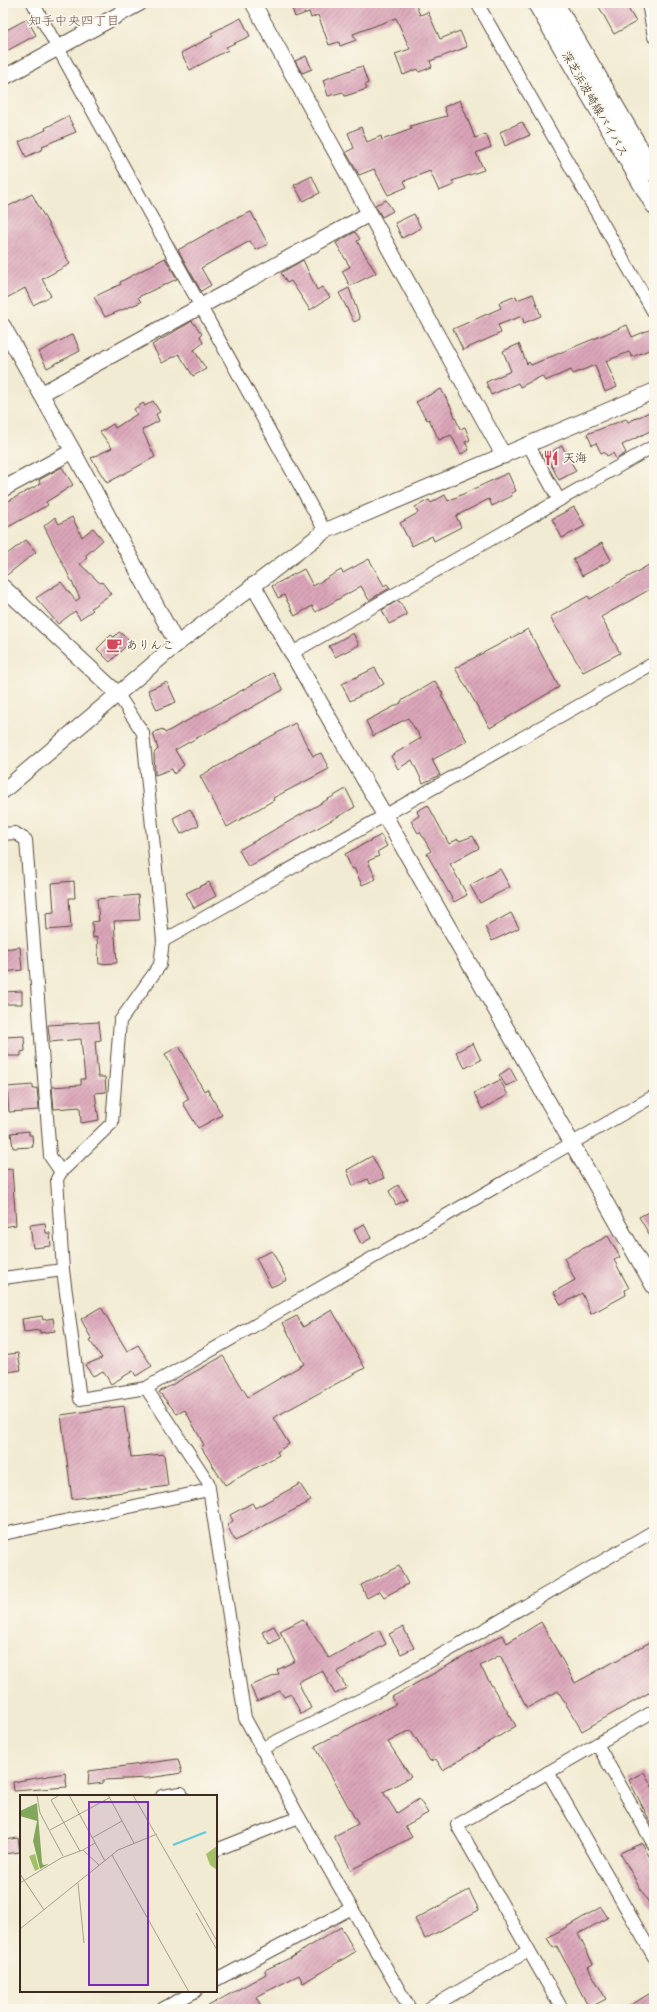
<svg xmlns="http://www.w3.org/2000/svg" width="657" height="2012" viewBox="0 0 657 2012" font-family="'Comic Neue','Klee One',sans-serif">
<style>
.building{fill:url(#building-hatch)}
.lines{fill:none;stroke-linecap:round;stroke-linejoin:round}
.minor-casing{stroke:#564739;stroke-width:14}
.tertiary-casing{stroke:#564739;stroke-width:17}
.secondary-casing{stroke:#564739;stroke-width:19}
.minor{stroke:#fff;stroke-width:12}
.tertiary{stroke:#fff;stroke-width:15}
.secondary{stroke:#fff;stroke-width:17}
.labels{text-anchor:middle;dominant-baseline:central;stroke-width:3.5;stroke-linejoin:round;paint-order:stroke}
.street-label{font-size:12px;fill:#3b2a1e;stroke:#fbf7ec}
.poi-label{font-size:12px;fill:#3b2a1e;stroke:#fbf7ec;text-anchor:start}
.neighbourhood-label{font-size:13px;fill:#735554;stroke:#fbf7ec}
.inset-river{fill:none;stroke:#5fc8da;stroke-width:2}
.inset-road{fill:none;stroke:#a99e8b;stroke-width:1}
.view{fill:#7b2cbf;fill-opacity:0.15;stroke:#7b2cbf;stroke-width:2}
.inset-edge{fill:none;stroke:#3b2a1e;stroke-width:2}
</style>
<defs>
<pattern id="building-hatch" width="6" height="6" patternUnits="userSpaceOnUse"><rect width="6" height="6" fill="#dba5b9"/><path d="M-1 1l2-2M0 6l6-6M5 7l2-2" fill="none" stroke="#b38796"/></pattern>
</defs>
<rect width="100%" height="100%" fill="#fbf7ec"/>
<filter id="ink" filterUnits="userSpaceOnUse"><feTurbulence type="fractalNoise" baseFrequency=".025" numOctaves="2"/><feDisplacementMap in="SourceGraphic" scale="8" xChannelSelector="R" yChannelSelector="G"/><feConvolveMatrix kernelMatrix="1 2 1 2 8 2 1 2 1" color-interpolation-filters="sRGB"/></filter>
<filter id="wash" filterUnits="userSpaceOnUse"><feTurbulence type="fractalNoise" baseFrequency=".012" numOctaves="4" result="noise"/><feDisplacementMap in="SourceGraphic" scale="16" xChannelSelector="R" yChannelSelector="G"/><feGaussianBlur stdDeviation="0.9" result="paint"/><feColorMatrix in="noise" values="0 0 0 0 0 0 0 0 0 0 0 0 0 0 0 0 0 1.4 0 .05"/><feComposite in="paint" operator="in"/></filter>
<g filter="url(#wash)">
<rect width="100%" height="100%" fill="#f2ebd3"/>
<g id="blocks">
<g class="building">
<path d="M290 3H415L420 15 428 12 440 39 460 31 467 47 430 61 432 67 419 72 418 69 403 75 395 54 410 49 396 18 353 34 356 40 340 46 339 42 329 45 318 15 311 18 309 12 295 17Z"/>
<path d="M597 3H625L636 22 614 34Z"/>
<path d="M241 18 250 36 226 47 228 50 190 70 181 53 213 36 211 33Z"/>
<path d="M27 19 36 35 3 53V32Z"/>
<path d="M306 56 312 69 302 73 295 61Z"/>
<path d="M362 66 368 83 365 85 367 89 345 96 343 92 328 96 323 80Z"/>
<path d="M460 100 475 138 486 134 491 147 476 153 484 170 452 181 454 185 439 191 430 171 404 181 407 187 388 195 374 169 359 175 346 152 354 148 348 133 361 127 367 142 381 136 382 140 412 129 410 126 447 116 444 107Z"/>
<path d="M68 116 76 132 42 146 43 149 26 157 19 142 46 130 45 128Z"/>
<path d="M522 122 530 135 505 146 500 132Z"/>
<path d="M312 176 320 193 303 201 294 185Z"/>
<path d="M32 194 70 264 42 279 51 296 33 305 25 288 3 300V209Z"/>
<path d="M386 200 393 211 382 217 375 205Z"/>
<path d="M251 212 268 244 256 250 250 241 201 268 211 285 201 291 178 250 225 223Z"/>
<path d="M414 214 421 228 402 238 395 223Z"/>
<path d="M355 232 360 239 357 241 376 273 350 286 342 271 350 267 336 243Z"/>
<path d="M165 258 177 279 138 297 141 302 105 317 94 297 121 284 120 282Z"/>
<path d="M303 260 317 290 322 287 330 297 310 310 291 281 287 283 281 273Z"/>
<path d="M349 288 360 319 354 322 339 293Z"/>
<path d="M533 294 541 316 524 323 522 316 498 325 501 333 463 350 453 329 501 308 499 303 516 296 517 300Z"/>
<path d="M192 321 202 334 200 336 203 343 194 350 206 369 193 376 179 354 162 363 152 345Z"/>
<path d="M627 325 632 337 654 328V348L632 357 629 352 606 361 617 387 605 392 595 365 573 374 571 370 545 381 542 376 520 387 518 383 491 395 486 382 511 371 503 351 519 344 527 364 529 362 531 365Z"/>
<path d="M73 334 80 351 47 368 39 352Z"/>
<path d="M441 389 451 407 460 429 465 427 470 440 465 442 469 450 461 454 451 435 439 440 429 419 427 420 416 402Z"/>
<path d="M153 401 160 412 156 414 159 421 142 430 155 457 107 483 91 458 112 448 100 432 113 424 115 428 137 414 134 409 143 403 145 406Z"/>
<path d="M654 410V429L622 445 626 453 616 459 613 453 607 456 604 452 601 453 596 443 592 445 587 434 626 419 628 422Z"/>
<path d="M562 446 576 471 559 480 546 455Z"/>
<path d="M62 467 73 485 46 502 48 505 8 527 3 516V504L40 484 39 480Z"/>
<path d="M508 473 516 491 511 493 512 496 492 506 489 499 456 516 461 527 434 541 432 536 412 546 400 523 418 513 415 507 429 500 431 503 445 495 448 501Z"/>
<path d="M574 507 585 526 562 538 552 519Z"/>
<path d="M55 517 59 524 72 517 82 537 93 528 103 540 85 556 87 558 80 564 100 583 102 582 111 594 91 608 93 610 80 619 75 611 58 624 36 598 61 582 76 601 80 598 44 526Z"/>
<path d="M26 540 36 552 3 578V557Z"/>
<path d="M602 543 611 560 582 576 573 559Z"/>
<path d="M369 559 384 586 387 584 390 588 369 600 361 586 316 612 312 606 295 616 284 595 278 598 272 586 304 569 313 586 341 570 343 573Z"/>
<path d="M654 562V587L601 617 620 653 583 672 550 617 588 596 590 599Z"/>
<path d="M397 601 400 602 407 615 389 624 382 610Z"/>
<path d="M528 629 559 687 490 728 455 668Z"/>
<path d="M119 632 131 641 110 662 97 649 111 635 114 637Z"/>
<path d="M353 633 359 645 335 657 329 646Z"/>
<path d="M375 668 384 684 350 701 342 684Z"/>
<path d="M273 673 283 690 175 750 184 765 174 774 172 769 155 775 154 753 158 749 153 733 162 729 165 733Z"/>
<path d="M435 681 443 694 441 695 467 741 432 760 440 775 423 783 412 760 398 769 391 756 421 738 408 718 373 736 366 721 401 703V701Z"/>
<path d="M167 682 176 702 157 710 148 690Z"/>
<path d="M295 723 313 756 321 753 329 769 273 798 274 800 227 827 200 776Z"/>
<path d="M346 789 355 807 248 867 239 850Z"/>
<path d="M428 805 449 844 458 839 460 841 473 836 479 848 450 864 467 895 454 902 427 854 431 851 420 832 418 833 411 821 419 816 417 811Z"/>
<path d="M190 809 199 825 181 834 173 818Z"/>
<path d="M381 835 387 846 377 852 379 856 368 861 376 879 362 885 354 868 352 869 345 854Z"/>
<path d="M500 869 510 887 480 903 470 885Z"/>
<path d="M74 881 75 898H69L71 928 47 930 46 913 54 912 52 883Z"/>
<path d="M209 882 216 896 194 908 186 893Z"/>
<path d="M138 895 140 920 114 921 117 963 99 964 97 937 93 938 92 922 99 921 97 899Z"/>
<path d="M511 913 519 928 492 941 485 927Z"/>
<path d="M20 947 22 970 3 972V949Z"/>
<path d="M22 991V1004H3V992Z"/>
<path d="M99 1022 101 1040 95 1041 98 1077H105L106 1092 95 1093 99 1120 81 1123 80 1107 54 1109 52 1087 81 1085V1079H85L81 1039 50 1042 48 1025Z"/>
<path d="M24 1036 25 1051 21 1052V1056H8V1053H5L4 1037Z"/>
<path d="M473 1043 481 1060 465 1068 456 1052Z"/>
<path d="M179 1046 204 1091 207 1089 222 1115 198 1128 183 1103 189 1099 165 1054Z"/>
<path d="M510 1068 517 1081 506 1086 499 1075Z"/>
<path d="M500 1080 508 1095 482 1109 474 1093Z"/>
<path d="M33 1085V1089L37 1088 39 1110 9 1112 7 1087Z"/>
<path d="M29 1131V1135H32L33 1147 13 1148 11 1133Z"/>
<path d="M372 1156 384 1178 370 1184 367 1179 353 1186 347 1170Z"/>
<path d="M12 1169 16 1225 3 1227V1170Z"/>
<path d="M398 1185 407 1199 396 1205 389 1191Z"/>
<path d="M654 1209V1242L639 1217Z"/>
<path d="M45 1223 46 1233H50L51 1246 33 1248 30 1225Z"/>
<path d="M364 1224 371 1238 361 1244 354 1230Z"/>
<path d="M608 1236 620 1257 614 1260 629 1288 625 1290 626 1295 591 1314 582 1293 561 1305 554 1292 575 1280 564 1258Z"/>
<path d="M272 1251 287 1280 271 1287 256 1258Z"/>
<path d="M101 1307 127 1351 138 1345 152 1366 136 1376 133 1371 111 1384 103 1371 93 1376 85 1365 102 1358 90 1341 92 1340 81 1319Z"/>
<path d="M332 1310 365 1368 273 1418 289 1444 277 1452 279 1455 225 1485 201 1447 204 1445 185 1410 177 1414 159 1392 223 1356 248 1397 304 1364 283 1323 297 1316 303 1327Z"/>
<path d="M42 1316 43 1320 53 1318 55 1331 40 1333V1330L24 1332 22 1319Z"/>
<path d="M18 1353 21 1370 8 1372 7 1370H3V1355Z"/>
<path d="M124 1406 131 1457 164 1454 168 1486 72 1499 61 1415Z"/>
<path d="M300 1484 311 1501 235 1541 227 1525 233 1521 230 1515 252 1503 255 1508Z"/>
<path d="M399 1566 408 1584 384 1597 380 1591 367 1598 361 1585Z"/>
<path d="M303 1619 329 1658 379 1630 386 1644 337 1672 347 1688 335 1694 322 1670 298 1682 311 1708 301 1714 291 1694 284 1697 280 1691 257 1701 250 1686 279 1674 277 1670 295 1661 280 1631Z"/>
<path d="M541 1622 575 1683 654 1640V1690L582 1731 558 1691 527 1708 500 1655 480 1666 516 1726 443 1770 436 1759 430 1761 411 1730 388 1742 411 1777 383 1792 397 1813 419 1799 428 1813 405 1826 412 1837 351 1870 334 1836 358 1824 315 1746 396 1704 392 1697 502 1635 507 1643Z"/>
<path d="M274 1626 280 1638 270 1644 262 1632Z"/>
<path d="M403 1627 414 1648 401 1654 389 1634Z"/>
<path d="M178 1759 182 1773 149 1778 103 1780V1783L88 1785 89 1771Z"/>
<path d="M644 1772 654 1790V1829L629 1780Z"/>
<path d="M65 1773 67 1787 14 1791 13 1782Z"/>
<path d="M18 1838 20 1852 4 1854V1840Z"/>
<path d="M642 1843 654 1865V1912L620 1853Z"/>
<path d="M469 1890 479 1910 425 1939 415 1919Z"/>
<path d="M601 1907 608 1918 578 1934 593 1964 588 1967 606 1999 589 2008 557 1946 553 1948 547 1938Z"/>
<path d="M341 1927 355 1952 303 1983 299 1975 256 1997 263 2009H203L266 1974 265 1970 292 1957Z"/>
<path d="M654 1991V2009H624Z"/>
</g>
</g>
</g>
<g filter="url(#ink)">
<use href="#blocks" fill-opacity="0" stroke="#564739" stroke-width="1"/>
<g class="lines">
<defs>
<g id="minor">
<path d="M33 3 325 531"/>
<path d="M477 3 654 313"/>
<path d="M648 3 654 37"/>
<path d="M529 446 559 500"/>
<path d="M292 653 654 446"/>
<path d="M117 693 143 733 163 941 160 965 120 1021 112 1123 61 1172 57 1179 63 1270 80 1399 146 1388 208 1482 245 1718 299 1817 410 2009"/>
<path d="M3 834 15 833 26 840 50 1156 61 1172"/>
<path d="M163 941 654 663"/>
<path d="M3 1278 63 1270"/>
<path d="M146 1388 654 1096"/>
<path d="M3 1534 209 1490"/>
<path d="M597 1744 654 1845"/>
<path d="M261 1749 384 1688 654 1531"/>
<path d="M548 1772 654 1957"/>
<path d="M162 1796 181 1793 182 1796"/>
<path d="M216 1850 299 1817"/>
<path d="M216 1980 352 1908"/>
<path d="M162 2009 196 1991"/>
<path d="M428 2009 528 1951"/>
<path d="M562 2009 457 1825 654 1711"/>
</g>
<g id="tertiary">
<path d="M253 3 504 456"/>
<path d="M3 78 140 3"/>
<path d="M3 326 73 451 177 644"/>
<path d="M41 394 369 214"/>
<path d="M3 489 73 451"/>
<path d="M253 585 654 1287"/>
<path d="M3 587 117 693"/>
<path d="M3 791 177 644 325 531 654 391"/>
</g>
<g id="secondary">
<path d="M536 3 654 205"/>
<path d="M555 3 654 173"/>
</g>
</defs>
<use href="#minor" class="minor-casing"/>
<use href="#tertiary" class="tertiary-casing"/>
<use href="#secondary" class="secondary-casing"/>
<use href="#minor" class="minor"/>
<use href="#tertiary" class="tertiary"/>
<use href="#secondary" class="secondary"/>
</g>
</g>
<defs>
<symbol id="restaurant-bare" viewBox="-9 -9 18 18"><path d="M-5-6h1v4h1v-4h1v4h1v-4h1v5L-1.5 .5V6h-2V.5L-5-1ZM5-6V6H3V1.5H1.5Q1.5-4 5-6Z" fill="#d1495b" stroke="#fbf7ec" stroke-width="2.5" paint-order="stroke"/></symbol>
<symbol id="cafe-bare" viewBox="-9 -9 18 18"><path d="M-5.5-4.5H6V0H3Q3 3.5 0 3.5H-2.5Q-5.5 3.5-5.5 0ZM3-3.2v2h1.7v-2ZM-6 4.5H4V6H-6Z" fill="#d1495b" stroke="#fbf7ec" stroke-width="2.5" paint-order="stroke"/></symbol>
</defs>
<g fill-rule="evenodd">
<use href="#restaurant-bare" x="540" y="447" width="22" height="22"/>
<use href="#cafe-bare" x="103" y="634" width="22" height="22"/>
</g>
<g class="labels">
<g class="street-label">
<text transform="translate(595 104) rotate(60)">深芝浜波崎線バイパス</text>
</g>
<g class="poi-label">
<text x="563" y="458">天海</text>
<text x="126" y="645">ありんこ</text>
</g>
<g class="neighbourhood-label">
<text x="74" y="20">知手中央四丁目</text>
</g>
</g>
<g transform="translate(20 1795)">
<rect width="197" height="197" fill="#f2ebd3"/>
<path d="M17 8 22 67 23 70 29 69 20 74 13 46 17 26 0 21V16Z" fill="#82a65c"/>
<path d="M15 59 19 74 15 76 9 61Z" fill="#a3bf67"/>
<path d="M197 51V75L190 70 186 59Z" fill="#a3bf67"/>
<path class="inset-river" d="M153 50 186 37"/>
<path class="inset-road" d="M17 0 20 18 43 61M40 0 31 5 60 56M49 0 85 66M88 0 114 48M113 0 197 146M30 35 89 3M72 43 102 26M63 55 75 48M92 60 169 197M0 79 24 115M0 88 41 63 63 55 79 70M58 88 64 148M176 118 197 155M0 134 98 55 137 39"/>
<path class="view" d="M69 7H128V190H69Z"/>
<rect width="197" height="197" class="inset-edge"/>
</g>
<rect width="657" height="2012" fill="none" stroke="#fbf7ec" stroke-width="16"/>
</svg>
